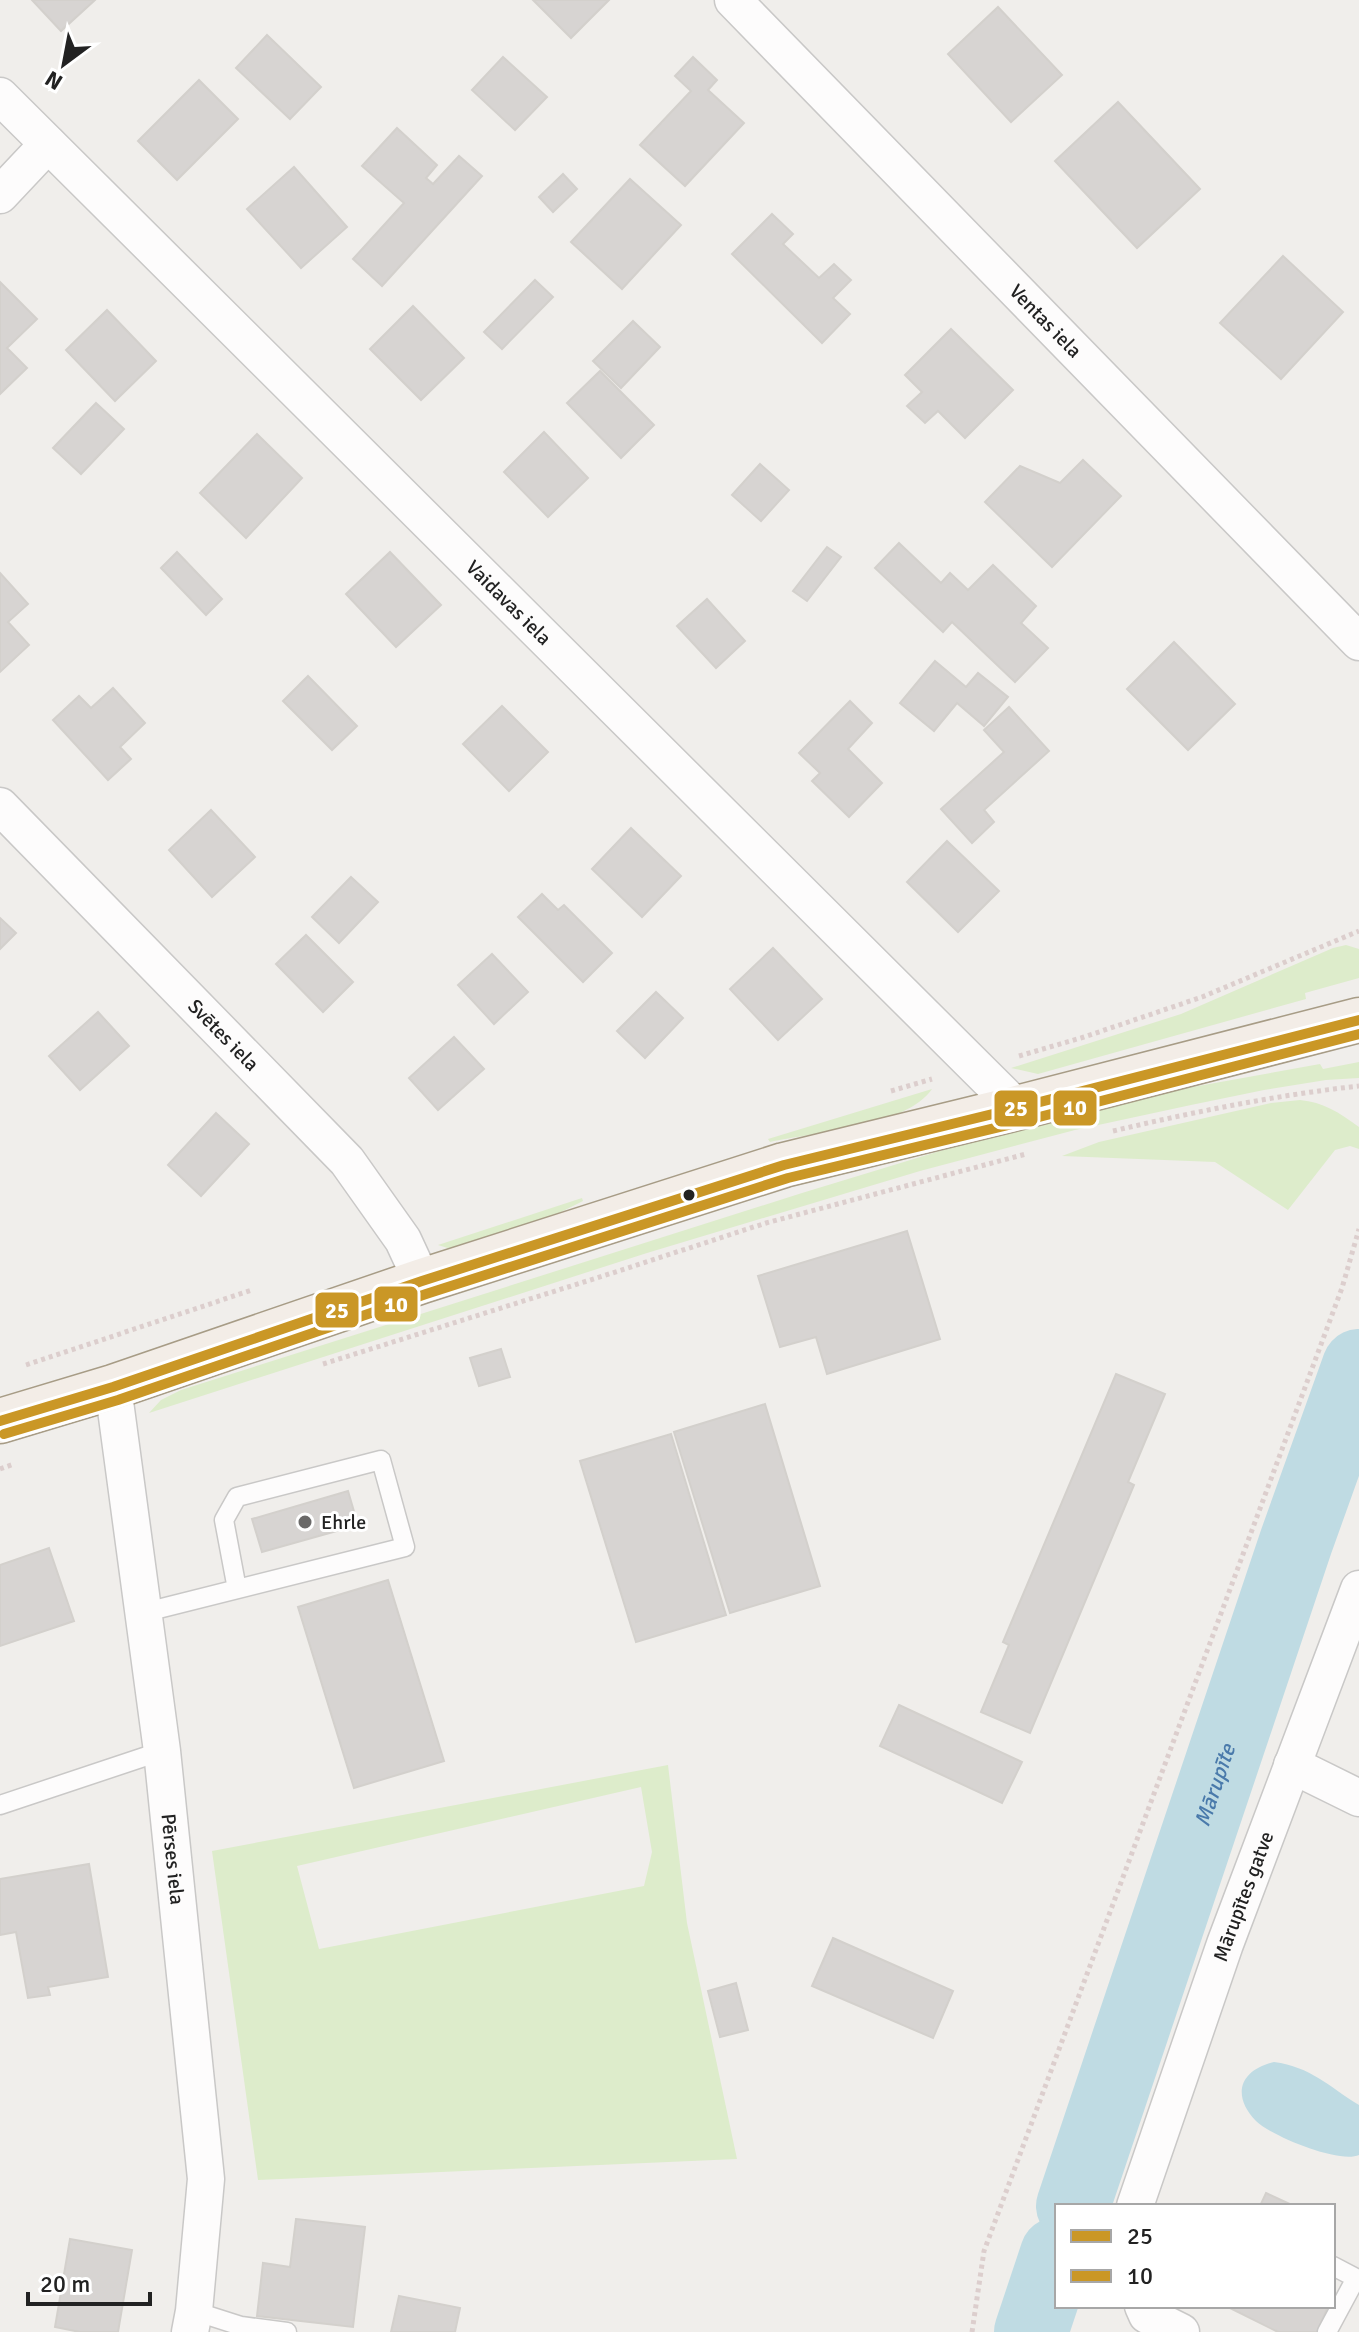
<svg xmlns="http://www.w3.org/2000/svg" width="1359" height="2332" viewBox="0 0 1359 2332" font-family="Signika,sans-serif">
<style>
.grass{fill:#ddeccb;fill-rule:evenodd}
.water{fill:#bfdbe3}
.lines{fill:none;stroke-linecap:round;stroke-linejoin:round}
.river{stroke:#bfdbe3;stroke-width:74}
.building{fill:#d7d4d2;stroke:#d3d0cc;stroke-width:2}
.service-casing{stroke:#c9c8c7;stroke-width:21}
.minor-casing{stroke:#c9c8c7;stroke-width:39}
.primary-casing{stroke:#a79c86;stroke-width:47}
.path{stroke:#dccecd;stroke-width:5;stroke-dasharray:4 4;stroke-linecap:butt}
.service{stroke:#fdfcfc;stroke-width:18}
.minor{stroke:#fdfcfc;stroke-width:36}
.primary{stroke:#f3ede7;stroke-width:44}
.bus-1-casing{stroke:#fff;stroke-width:16}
.bus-2-casing{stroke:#fff;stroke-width:16}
.bus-1{stroke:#ca9726;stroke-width:10}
.bus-2{stroke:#ca9726;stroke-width:10}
.bus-dot{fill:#222;stroke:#fff;stroke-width:3}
.poi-dot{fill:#6a6968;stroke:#fff;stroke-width:3}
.labels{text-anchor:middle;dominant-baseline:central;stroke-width:6;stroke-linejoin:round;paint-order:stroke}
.street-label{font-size:20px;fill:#222;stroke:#fff}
.poi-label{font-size:20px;fill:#222;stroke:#fff;text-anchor:start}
.water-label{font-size:22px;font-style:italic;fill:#4a7aab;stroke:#fff}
.line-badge{stroke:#fff;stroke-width:3}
.badge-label{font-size:22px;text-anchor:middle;font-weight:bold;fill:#fff}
</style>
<rect width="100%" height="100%" fill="#f0eeeb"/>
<g class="grass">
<path d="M1346 945 1359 949V978L1305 993 1306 999 1038 1074 1011 1068 1181 1014 1333 948Z"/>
<path d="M1359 1062V1078L1326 1080 1264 1090 1191 1105 1075 1130 920 1171 647 1253 149 1413 161 1400 181 1390 802 1193 1025 1125 1187 1088 1320 1064 1323 1069Z"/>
<path d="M932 1089C906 1127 814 1132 770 1142L768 1139Z"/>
<path d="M1300 1100C1323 1102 1340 1113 1359 1127V1149L1350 1146 1335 1150 1288 1210 1215 1162 1062 1156 1099 1142 1271 1103Z"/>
<path d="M582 1198 583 1201 527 1229 454 1250 438 1245Z"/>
<path d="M668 1765 687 1923 737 2159 258 2180 212 1851ZM641 1787 652 1852 644 1886 319 1949 297 1866Z"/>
</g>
<path class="water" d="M1274 2062C1311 2067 1328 2086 1359 2105V2155C1339 2164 1271 2136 1256 2121 1231 2095 1240 2070 1274 2062Z"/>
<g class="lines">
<g class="river">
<path id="s1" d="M1073 2206 1296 1542 1359 1366"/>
<path d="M1031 2332 1057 2254"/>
</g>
</g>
<g class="building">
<path d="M32 0H95L61 31Z"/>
<path d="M533 0H609L571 38Z"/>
<path d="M998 7 1062 75 1011 122 948 54Z"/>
<path d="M267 35 321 87 290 119 236 68Z"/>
<path d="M503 57 547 97 515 130 472 90Z"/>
<path d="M693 57 717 80 708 90 744 123 685 186 640 145 691 91 675 76Z"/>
<path d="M199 80 238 119 177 180 138 141Z"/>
<path d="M1118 102 1200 189 1137 248 1055 161Z"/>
<path d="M397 128 437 165 426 178 433 184 459 156 482 176 382 286 353 259 404 203 362 166Z"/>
<path d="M294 167 347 227 301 268 247 209Z"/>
<path d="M563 174 577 189 553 212 539 197Z"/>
<path d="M630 179 681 225 622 289 571 242Z"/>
<path d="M772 214 793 234 783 244 819 278 834 264 851 280 833 298 850 314 822 343 732 254Z"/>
<path d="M1283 256 1343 312 1281 379 1220 323Z"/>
<path d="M535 280 553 297 502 349 484 332Z"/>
<path d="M0 282 37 319 7 348 27 368 0 394Z"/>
<path d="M413 306 464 358 421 400 370 349Z"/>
<path d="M107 310 156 361 115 401 66 350Z"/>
<path d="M633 321 660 347 621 388 593 361Z"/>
<path d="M951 329 1013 390 965 438 938 411 925 423 907 406 922 392 905 375Z"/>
<path d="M600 371 654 425 621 458 567 403Z"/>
<path d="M96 403 124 429 81 474 53 448Z"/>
<path d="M544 432 588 478 548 517 504 472Z"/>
<path d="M257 434 302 478 246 538 200 493Z"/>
<path d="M1083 460 1121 496 1052 567 985 502 1020 466 1060 483Z"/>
<path d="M760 464 789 490 761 521 732 495Z"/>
<path d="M899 543 941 583 950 573 968 590 993 565 1036 606 1021 623 1048 648 1015 682 952 622 943 632 875 568Z"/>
<path d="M827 547 841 557 807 601 793 591Z"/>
<path d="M177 552 222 599 206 615 161 568Z"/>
<path d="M390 552 441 605 396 647 346 594Z"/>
<path d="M0 573 28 604 8 622 29 645 0 672Z"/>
<path d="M707 599 745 641 716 668 677 626Z"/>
<path d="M1174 642 1235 704 1188 750 1127 689Z"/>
<path d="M935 661 966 687 978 673 1008 697 984 726 957 703 934 731 900 703Z"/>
<path d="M308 676 357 726 332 750 283 701Z"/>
<path d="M113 688 145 723 120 747 131 759 108 780 53 720 79 696 91 708Z"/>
<path d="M850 701 872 723 848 749 882 783 849 817 812 781 820 773 799 753Z"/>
<path d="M502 706 548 752 509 791 463 744Z"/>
<path d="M1009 707 1049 751 984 810 994 822 972 843 941 809 1004 752 984 730Z"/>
<path d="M211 810 255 857 212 897 169 850Z"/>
<path d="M631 828 681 876 642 917 592 869Z"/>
<path d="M947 841 999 891 958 932 907 882Z"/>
<path d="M351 877 378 902 339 943 312 917Z"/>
<path d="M542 894 558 910 564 905 612 953 583 982 518 917Z"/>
<path d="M0 918 16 933 0 949Z"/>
<path d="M306 935 353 982 323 1012 276 964Z"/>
<path d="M773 948 822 999 778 1040 730 989Z"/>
<path d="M492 954 528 992 494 1024 458 985Z"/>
<path d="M656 992 683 1018 645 1058 617 1031Z"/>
<path d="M98 1012 129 1046 80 1090 49 1056Z"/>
<path d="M454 1037 484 1069 438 1110 409 1078Z"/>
<path d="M216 1113 249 1144 201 1196 168 1165Z"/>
<path d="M907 1231 940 1339 827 1374 816 1337 780 1347 758 1276Z"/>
<path d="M501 1349 510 1377 479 1386 470 1358Z"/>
<path d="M1116 1374 1165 1394 1128 1482 1134 1485 1030 1733 981 1712 1009 1645 1003 1642Z"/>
<path d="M765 1404 820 1586 730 1613 674 1432Z"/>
<path d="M671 1434 726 1615 636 1642 580 1461Z"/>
<path d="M348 1491 358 1525 262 1552 252 1519Z"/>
<path d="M49 1548 74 1621 0 1646V1565Z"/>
<path d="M388 1580 444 1761 354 1788 298 1607Z"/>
<path d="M899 1705 1022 1762 1002 1803 880 1746Z"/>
<path d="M89 1864 108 1977 48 1987 50 1995 28 1998 16 1932 0 1935V1879Z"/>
<path d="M833 1938 953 1991 933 2038 812 1986Z"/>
<path d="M736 1983 748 2030 720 2037 708 1991Z"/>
<path d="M1266 2193 1294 2206H1260Z"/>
<path d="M296 2219 365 2227 353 2327 257 2316 263 2263 290 2267Z"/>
<path d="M70 2239 132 2250 118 2332H80L55 2327Z"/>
<path d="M399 2296 460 2308 455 2332H391Z"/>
<path d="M1226 2306H1322L1327 2309 1317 2332H1278Z"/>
</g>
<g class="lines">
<defs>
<g id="service">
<path d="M142 1613 405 1547 381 1460 237 1497 224 1520 237 1589"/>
<path d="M0 1805 162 1751"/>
<path d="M194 2311 241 2326 287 2332"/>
<path d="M1327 2332 1356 2278 1333 2266"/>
</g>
<g id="minor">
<path id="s2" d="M733 0 1359 642"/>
<path id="s3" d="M0 96 1017 1108"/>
<path d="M0 195 48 144"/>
<path id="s4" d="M0 806 347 1161 403 1240 422 1281"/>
<path id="s5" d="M113 1387 162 1751 206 2179 194 2311 190 2332"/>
<path d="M1292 1765 1359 1798"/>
<path id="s6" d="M1135 2206 1225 1944 1359 1589"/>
<path d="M1143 2306 1147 2315 1181 2332"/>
</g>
<path id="primary" d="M0 1421 113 1387 422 1281 784 1165 1017 1108 1359 1020"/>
</defs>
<use href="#service" class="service-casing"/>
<use href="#minor" class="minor-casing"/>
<use href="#primary" class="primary-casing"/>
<g class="path">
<path d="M1019 1056 1084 1037 1202 997 1359 931"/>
<path d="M891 1091 932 1079"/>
<path d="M1113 1131C1194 1112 1276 1095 1359 1086"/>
<path d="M323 1364 603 1276 766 1223 1026 1154"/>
<path d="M26 1365 252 1290"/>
<path d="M0 1469 14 1464"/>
<path d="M972 2332 984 2251 1342 1288 1359 1229"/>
</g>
<use href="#service" class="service"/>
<use href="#minor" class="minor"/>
<use href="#primary" class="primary"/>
<defs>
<path id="bus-1" d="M0 1421 113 1387 422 1281 784 1165 1017 1108 1359 1020"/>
<path id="bus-2" d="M4 1434 118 1400 426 1294 788 1178 1020 1122 1359 1034"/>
</defs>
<use href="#bus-1" class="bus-1-casing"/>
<use href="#bus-2" class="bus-2-casing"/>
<use href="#bus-1" class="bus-1"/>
<use href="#bus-2" class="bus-2"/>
</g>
<circle class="bus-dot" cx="689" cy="1195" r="7"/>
<circle class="poi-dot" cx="305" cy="1522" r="8"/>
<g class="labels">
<g class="street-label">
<text stroke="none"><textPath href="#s2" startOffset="448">Ventas iela</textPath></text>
<text stroke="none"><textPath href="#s3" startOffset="718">Vaidavas iela</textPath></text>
<text stroke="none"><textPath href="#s4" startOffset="320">Svētes iela</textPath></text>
<text stroke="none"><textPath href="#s5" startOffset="476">Pērses iela</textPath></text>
<text stroke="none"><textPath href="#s6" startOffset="328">Mārupītes gatve</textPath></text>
</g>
<g class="poi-label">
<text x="321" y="1522">Ehrle</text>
</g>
<g class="water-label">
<text stroke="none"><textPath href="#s1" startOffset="444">Mārupīte</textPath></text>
</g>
</g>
<g class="line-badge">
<rect x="1052" y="1089" width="46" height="38" rx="8" fill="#ca9726"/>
<rect x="993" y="1089" width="46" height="39" rx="8" fill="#ca9726"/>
<rect x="373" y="1285" width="46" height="38" rx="8" fill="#ca9726"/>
<rect x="314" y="1291" width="46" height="38" rx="8" fill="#ca9726"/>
</g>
<g class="badge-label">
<text x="1075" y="1115">10</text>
<text x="1016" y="1116">25</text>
<text x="396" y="1312">10</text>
<text x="337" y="1318">25</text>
</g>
<rect x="1055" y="2204" width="280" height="104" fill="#ffffff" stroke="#a7a7a7" stroke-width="2"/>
<rect x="1071" y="2230" width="40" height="12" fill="#ca9726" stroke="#a7a7a7" stroke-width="2"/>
<text x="1127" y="2244" font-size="24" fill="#222222">25</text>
<rect x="1071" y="2270" width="40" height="12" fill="#ca9726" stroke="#a7a7a7" stroke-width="2"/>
<text x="1127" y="2284" font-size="24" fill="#222222">10</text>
<g transform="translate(64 64) rotate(212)" stroke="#ffffff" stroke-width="6" paint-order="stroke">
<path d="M0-6L14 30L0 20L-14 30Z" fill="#222222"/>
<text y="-12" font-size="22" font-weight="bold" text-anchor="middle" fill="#222222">N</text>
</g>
<path d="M28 2292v12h122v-12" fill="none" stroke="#222222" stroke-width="4"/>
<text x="40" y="2292" font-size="24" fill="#222222" stroke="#ffffff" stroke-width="6" paint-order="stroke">20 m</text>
</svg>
